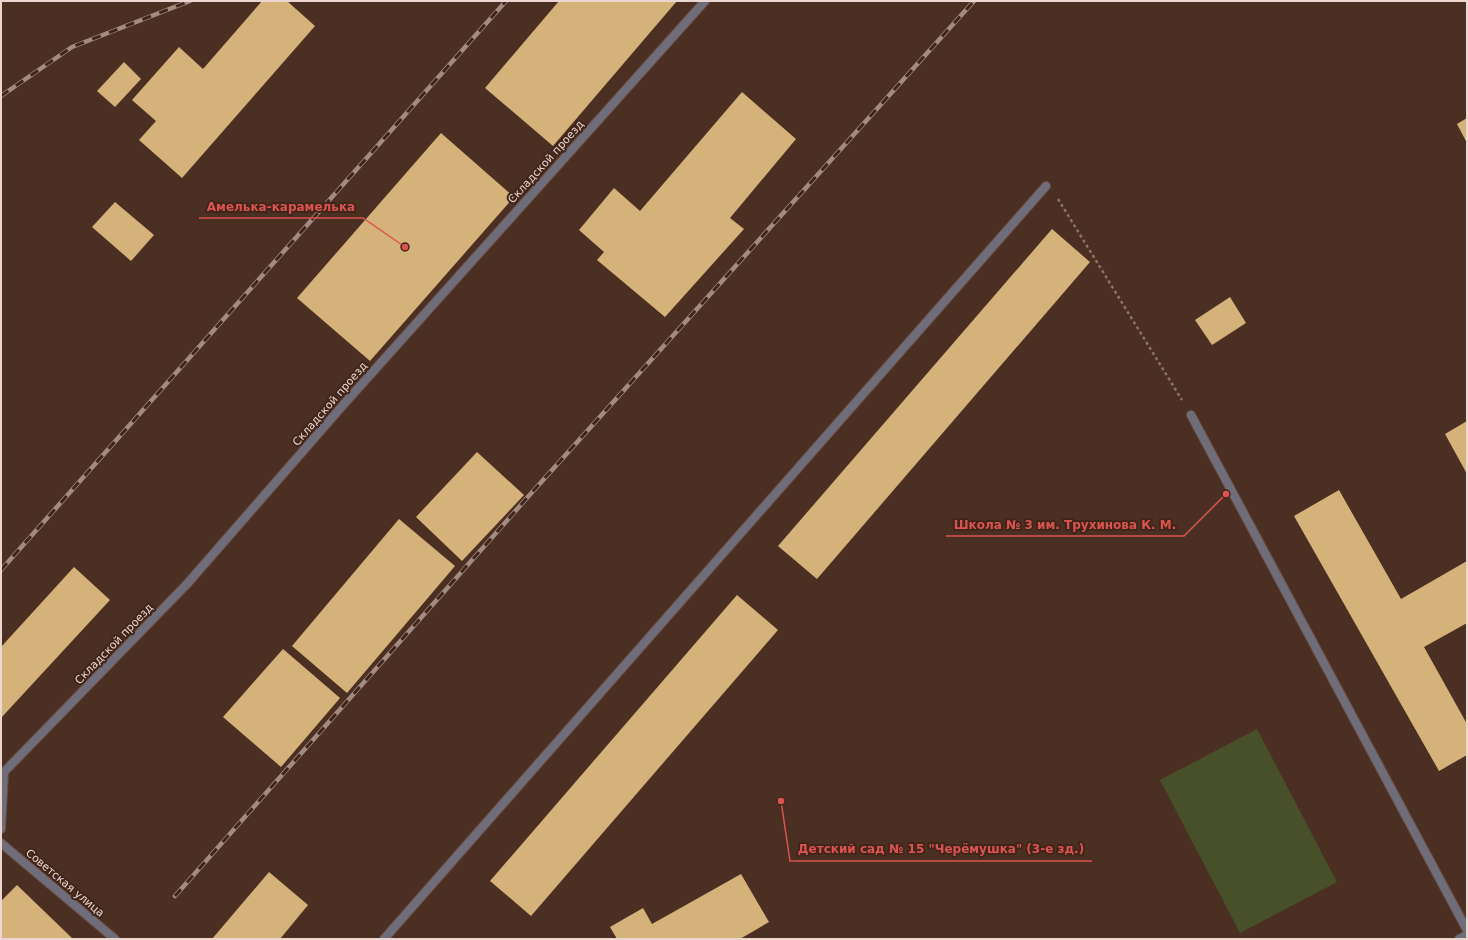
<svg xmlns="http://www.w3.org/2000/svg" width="1468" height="940" viewBox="0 0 1468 940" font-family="'DejaVu Sans',sans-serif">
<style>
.green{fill:#475029}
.building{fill:#d5b279}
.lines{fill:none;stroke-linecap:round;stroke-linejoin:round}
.service-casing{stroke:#694d42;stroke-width:10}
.minor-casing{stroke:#694d42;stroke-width:10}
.path{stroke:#8c7369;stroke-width:2.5;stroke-dasharray:3 3;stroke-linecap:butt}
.service{stroke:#706d7b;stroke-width:8}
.minor{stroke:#706d7b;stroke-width:8}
.rail-casing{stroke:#a38b82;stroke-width:4.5}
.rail{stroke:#412519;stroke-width:3;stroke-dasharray:9;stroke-linecap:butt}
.labels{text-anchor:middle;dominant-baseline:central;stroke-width:4;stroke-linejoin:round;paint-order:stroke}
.street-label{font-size:11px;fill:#ebd7d0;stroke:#412519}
.leader{fill:none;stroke:#db5452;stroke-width:1.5}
.callout-dot{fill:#db5452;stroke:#412519;stroke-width:1.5}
.callout-label{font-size:12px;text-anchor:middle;font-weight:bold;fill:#db5452;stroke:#412519;stroke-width:4;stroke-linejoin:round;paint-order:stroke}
</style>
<rect width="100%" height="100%" fill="#4c2f23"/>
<path class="green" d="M1257 729 1337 882 1240 933 1160 780Z"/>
<g class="building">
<path d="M262 1H287L315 26 182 178 139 140 156 121 132 100 179 47 203 69Z"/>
<path d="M559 1H677L553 146 485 88Z"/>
<path d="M124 62 141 79 115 107 97 91Z"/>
<path d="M742 92 796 139 730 218 744 229 665 317 597 260 604 252 579 230 614 188 640 211Z"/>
<path d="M1467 118V143L1457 124Z"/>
<path d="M441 133 514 197 370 361 297 298Z"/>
<path d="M115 202 154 235 131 261 92 227Z"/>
<path d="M1052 229 1090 262 817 579 778 546Z"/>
<path d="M1230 297 1246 323 1212 345 1195 320Z"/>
<path d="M1467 421V474L1445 434Z"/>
<path d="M477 452 524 495 462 561 416 517Z"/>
<path d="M1339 490 1401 599 1467 561V623L1424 647 1467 724V755L1439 771 1294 516Z"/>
<path d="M399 519 455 566 347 693 292 646Z"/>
<path d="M74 567 110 600 1 718V647Z"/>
<path d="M737 595 778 630 531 916 490 881Z"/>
<path d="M283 649 340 698 281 767 223 717Z"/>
<path d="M269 872 308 905 280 939H212Z"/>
<path d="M741 874 769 922 740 939H617L610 927 643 908 652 924Z"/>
<path d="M17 885 73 939H1V901Z"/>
</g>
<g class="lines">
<defs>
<g id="service">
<path d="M1191 415 1467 930"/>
<path d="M384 939 1046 186"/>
<path d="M1459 939 1467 935"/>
</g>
<g id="minor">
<path d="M1 829 4 772 187 584 344 404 705 1"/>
<path d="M1 843 115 939"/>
</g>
</defs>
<use href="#service" class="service-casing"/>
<use href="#minor" class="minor-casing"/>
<path class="path" d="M1058 199 1182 400"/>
<use href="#service" class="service"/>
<use href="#minor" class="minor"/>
<defs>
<g id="rail">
<path d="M1 96 72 47 190 1"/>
<path d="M1 570 506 1"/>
<path d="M175 896 526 499 974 1"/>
</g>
</defs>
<use href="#rail" class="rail-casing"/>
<use href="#rail" class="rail"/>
</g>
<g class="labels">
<g class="street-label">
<text transform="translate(546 162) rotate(-48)">Складской проезд</text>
<text transform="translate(330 404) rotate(-49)">Складской проезд</text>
<text transform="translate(114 644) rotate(-46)">Складской проезд</text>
<text transform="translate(65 883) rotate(40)">Советская улица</text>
</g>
</g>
<path class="leader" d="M405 247L363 218H199M1226 494L1184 536H946M781 801L790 861H1092"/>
<g class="callout-dot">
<circle cx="405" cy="247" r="4"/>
<circle cx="1226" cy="494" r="4"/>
<circle cx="781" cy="801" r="4"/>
</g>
<g class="callout-label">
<text x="281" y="211">Амелька-карамелька</text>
<text x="1065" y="529">Школа № 3 им. Трухинова К. М.</text>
<text x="941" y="853">Детский сад № 15 "Черёмушка" (3-е зд.)</text>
</g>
<rect width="1468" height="940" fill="none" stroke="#ebd7d0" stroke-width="4"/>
</svg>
